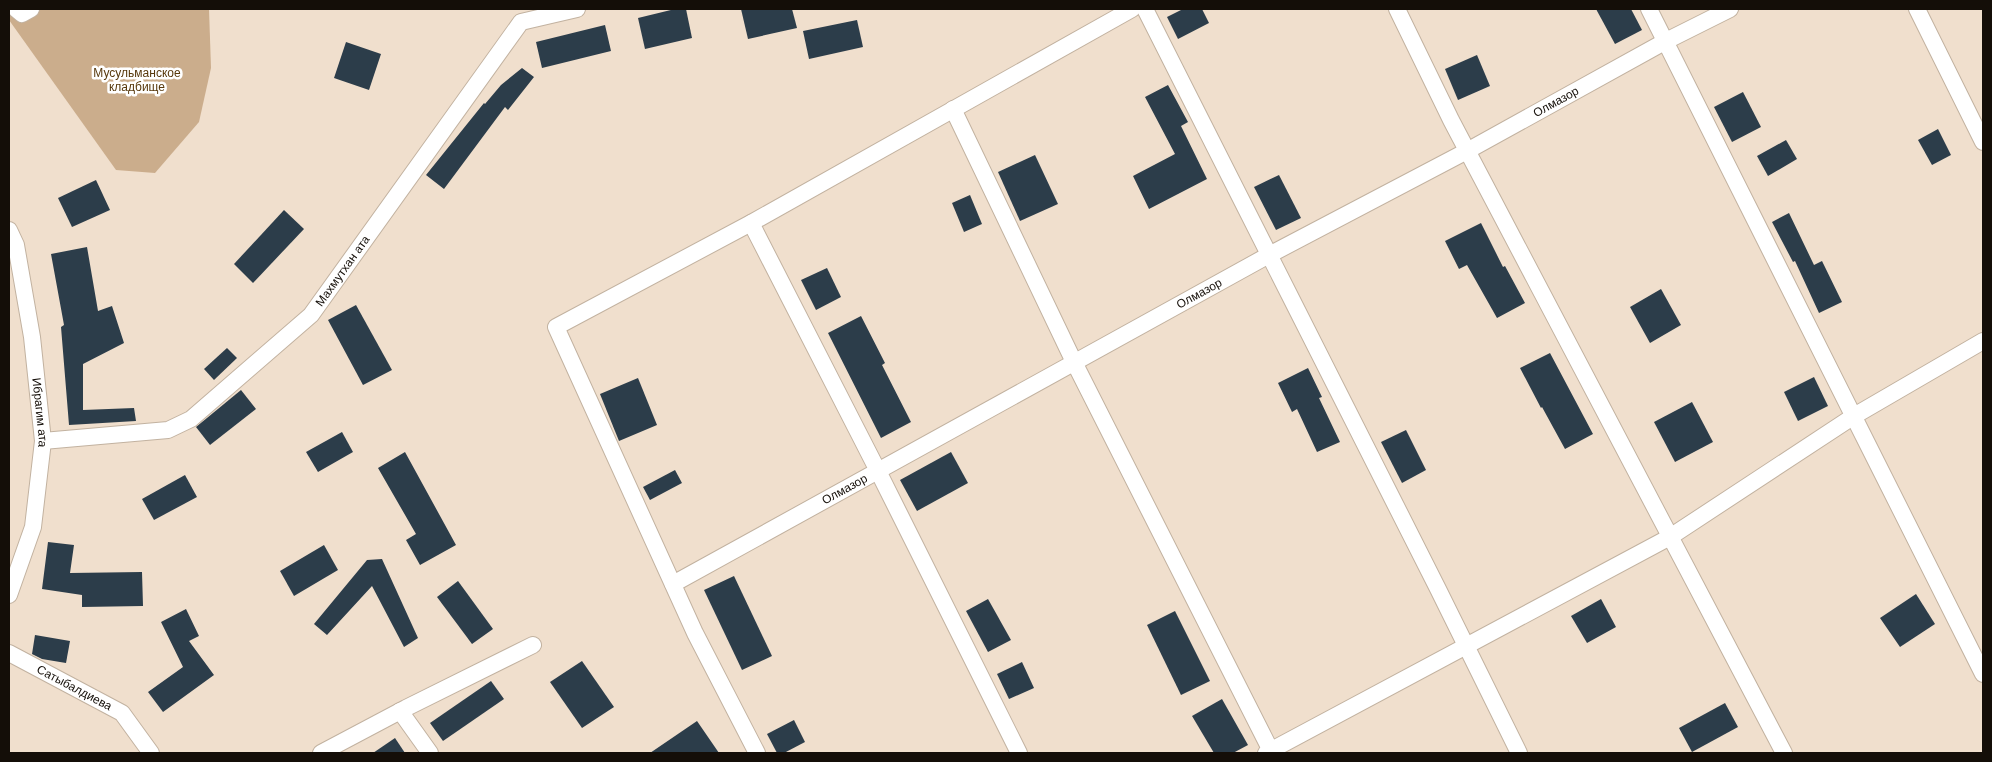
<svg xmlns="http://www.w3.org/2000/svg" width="1992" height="762" viewBox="0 0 1992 762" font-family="'DM Sans',sans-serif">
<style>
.green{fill:#cbad8c}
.building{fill:#2c3d4a}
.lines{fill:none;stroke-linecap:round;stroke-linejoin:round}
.minor-casing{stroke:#c2b2a0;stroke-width:18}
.minor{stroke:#fff;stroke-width:16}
.labels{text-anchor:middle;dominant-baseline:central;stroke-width:5;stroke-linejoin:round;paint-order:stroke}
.park-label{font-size:12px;fill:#57380c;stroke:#fff}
.street-label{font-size:12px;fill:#140e08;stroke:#fff}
</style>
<rect width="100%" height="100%" fill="#f0dfcd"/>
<path class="green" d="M9 9H209L211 68 199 122 155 173 116 170 9 20Z"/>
<g class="building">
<path d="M675 9H686L692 38 645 49 638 18Z"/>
<path d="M741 9H792L797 28 748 39Z"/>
<path d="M1183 9H1202L1209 23 1178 39 1167 17Z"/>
<path d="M1596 9H1631L1642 30 1615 44Z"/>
<path d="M857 20 863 47 809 59 803 31Z"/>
<path d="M605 25 611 51 542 68 536 42Z"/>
<path d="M346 42 381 54 369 90 334 78Z"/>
<path d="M1477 55 1490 86 1458 100 1445 69Z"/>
<path d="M522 68 534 77 508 110 505 107 444 189 426 175 484 103 485 104 501 85Z"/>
<path d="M1168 85 1188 122 1181 126 1207 179 1149 209 1133 176 1175 154 1145 97Z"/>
<path d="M1743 92 1761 127 1732 142 1714 107Z"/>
<path d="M1938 129 1951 155 1932 165 1918 140Z"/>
<path d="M1786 140 1797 159 1768 176 1757 156Z"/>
<path d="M1035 155 1058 204 1020 221 998 172Z"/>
<path d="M1279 175 1301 218 1276 230 1254 187Z"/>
<path d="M96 180 110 210 72 227 58 198Z"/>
<path d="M970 195 982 224 964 232 952 203Z"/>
<path d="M284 210 304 229 253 283 234 264Z"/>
<path d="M1789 213 1814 265 1822 261 1842 302 1819 313 1795 261 1793 262 1772 222Z"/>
<path d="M1481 223 1503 267 1505 266 1525 303 1497 318 1467 265 1459 269 1445 241Z"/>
<path d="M87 247 98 311 112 306 124 343 83 364V410L134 408 136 421 69 425 61 327 64 325 51 254Z"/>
<path d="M827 268 841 297 816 310 801 280Z"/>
<path d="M1661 289 1681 325 1650 343 1630 307Z"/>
<path d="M356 305 392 370 363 385 328 320Z"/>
<path d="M861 316 885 363 882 365 911 422 881 438 828 333Z"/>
<path d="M227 348 237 358 214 380 204 369Z"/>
<path d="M1550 353 1593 434 1565 449 1542 407 1541 408 1520 368Z"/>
<path d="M1308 368 1322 397 1319 398 1340 442 1317 452 1297 409 1292 412 1278 383Z"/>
<path d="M1814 377 1828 406 1798 421 1784 392Z"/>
<path d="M638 378 657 425 619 441 600 394Z"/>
<path d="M241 390 256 409 210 445 196 427Z"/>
<path d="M1692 402 1713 442 1675 462 1654 422Z"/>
<path d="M1406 430 1426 470 1402 483 1381 442Z"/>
<path d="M342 432 353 452 318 472 306 452Z"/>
<path d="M405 452 456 545 420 565 406 540 416 534 378 468Z"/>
<path d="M951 452 968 483 917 511 900 480Z"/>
<path d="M675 470 682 483 650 500 643 487Z"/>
<path d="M185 475 197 497 154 520 142 499Z"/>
<path d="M48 542 74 545 70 573 142 572 143 606 82 607V595L42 589Z"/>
<path d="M324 545 338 570 294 596 280 571Z"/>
<path d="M382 559 418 638 404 647 372 586 327 635 314 624 367 560Z"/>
<path d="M734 576 772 656 742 670 704 590Z"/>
<path d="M458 581 493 629 472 644 437 597Z"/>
<path d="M1916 594 1935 624 1900 647 1880 618Z"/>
<path d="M988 599 1011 640 988 652 966 611Z"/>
<path d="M1601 599 1616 627 1587 643 1571 616Z"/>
<path d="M186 609 199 636 189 641 214 675 163 712 148 692 183 667 161 622Z"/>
<path d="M1175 611 1210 681 1181 695 1147 625Z"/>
<path d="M35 635 70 641 66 663 42 659 32 654Z"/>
<path d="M582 661 614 707 582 728 550 682Z"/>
<path d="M1022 662 1034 688 1009 699 997 674Z"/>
<path d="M491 681 504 699 443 741 430 723Z"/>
<path d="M1222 699 1248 745 1233 753H1214L1192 716Z"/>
<path d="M1725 703 1738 727 1692 752 1679 728Z"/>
<path d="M794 720 805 742 784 753H777L767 734Z"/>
<path d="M697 721 719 753H650Z"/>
<path d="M395 738 405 753H373Z"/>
</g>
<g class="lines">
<defs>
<g id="minor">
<path d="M16 9 22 14 31 9"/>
<path d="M1145 9 1438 589 1519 753"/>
<path d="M1397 9 1451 120 1784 753"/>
<path d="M1649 9 1983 674"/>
<path d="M1917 9 1983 142"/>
<path d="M953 109 1074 362 1272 753"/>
<path d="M751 223 878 471 1019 753"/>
<path id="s1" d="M9 230 16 245 32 337 43 441 33 527 9 595"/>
<path id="s2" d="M43 441 168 430 191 419 311 315 521 22 577 9"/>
<path id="s3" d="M673 584 1269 255 1467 151 1666 41 1730 9"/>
<path id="s4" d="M9 653 122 713 151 753"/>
<path d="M400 711 430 753"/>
<path d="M321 753 406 708 533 645"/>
<path d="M757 753 695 633 556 327 751 223 1132 9"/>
<path d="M1266 753 1670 537 1854 416 1983 341"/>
</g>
</defs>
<use href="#minor" class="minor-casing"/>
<use href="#minor" class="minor"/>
</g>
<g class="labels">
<g class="park-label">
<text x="137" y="73">Мусульманское<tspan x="137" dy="14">кладбище</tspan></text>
</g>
<g class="street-label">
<text stroke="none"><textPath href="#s3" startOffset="1006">Олмазор</textPath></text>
<text stroke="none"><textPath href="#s2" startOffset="364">Махмутхан ата</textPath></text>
<text stroke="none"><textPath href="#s3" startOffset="601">Олмазор</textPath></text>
<text stroke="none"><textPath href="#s1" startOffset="186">Ибрагим ата</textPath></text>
<text stroke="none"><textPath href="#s3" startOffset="196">Олмазор</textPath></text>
<text stroke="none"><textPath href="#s4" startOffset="74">Сатыбалдиева</textPath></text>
</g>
</g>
<rect width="1992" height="762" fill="none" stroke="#140e08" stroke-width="20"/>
</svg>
